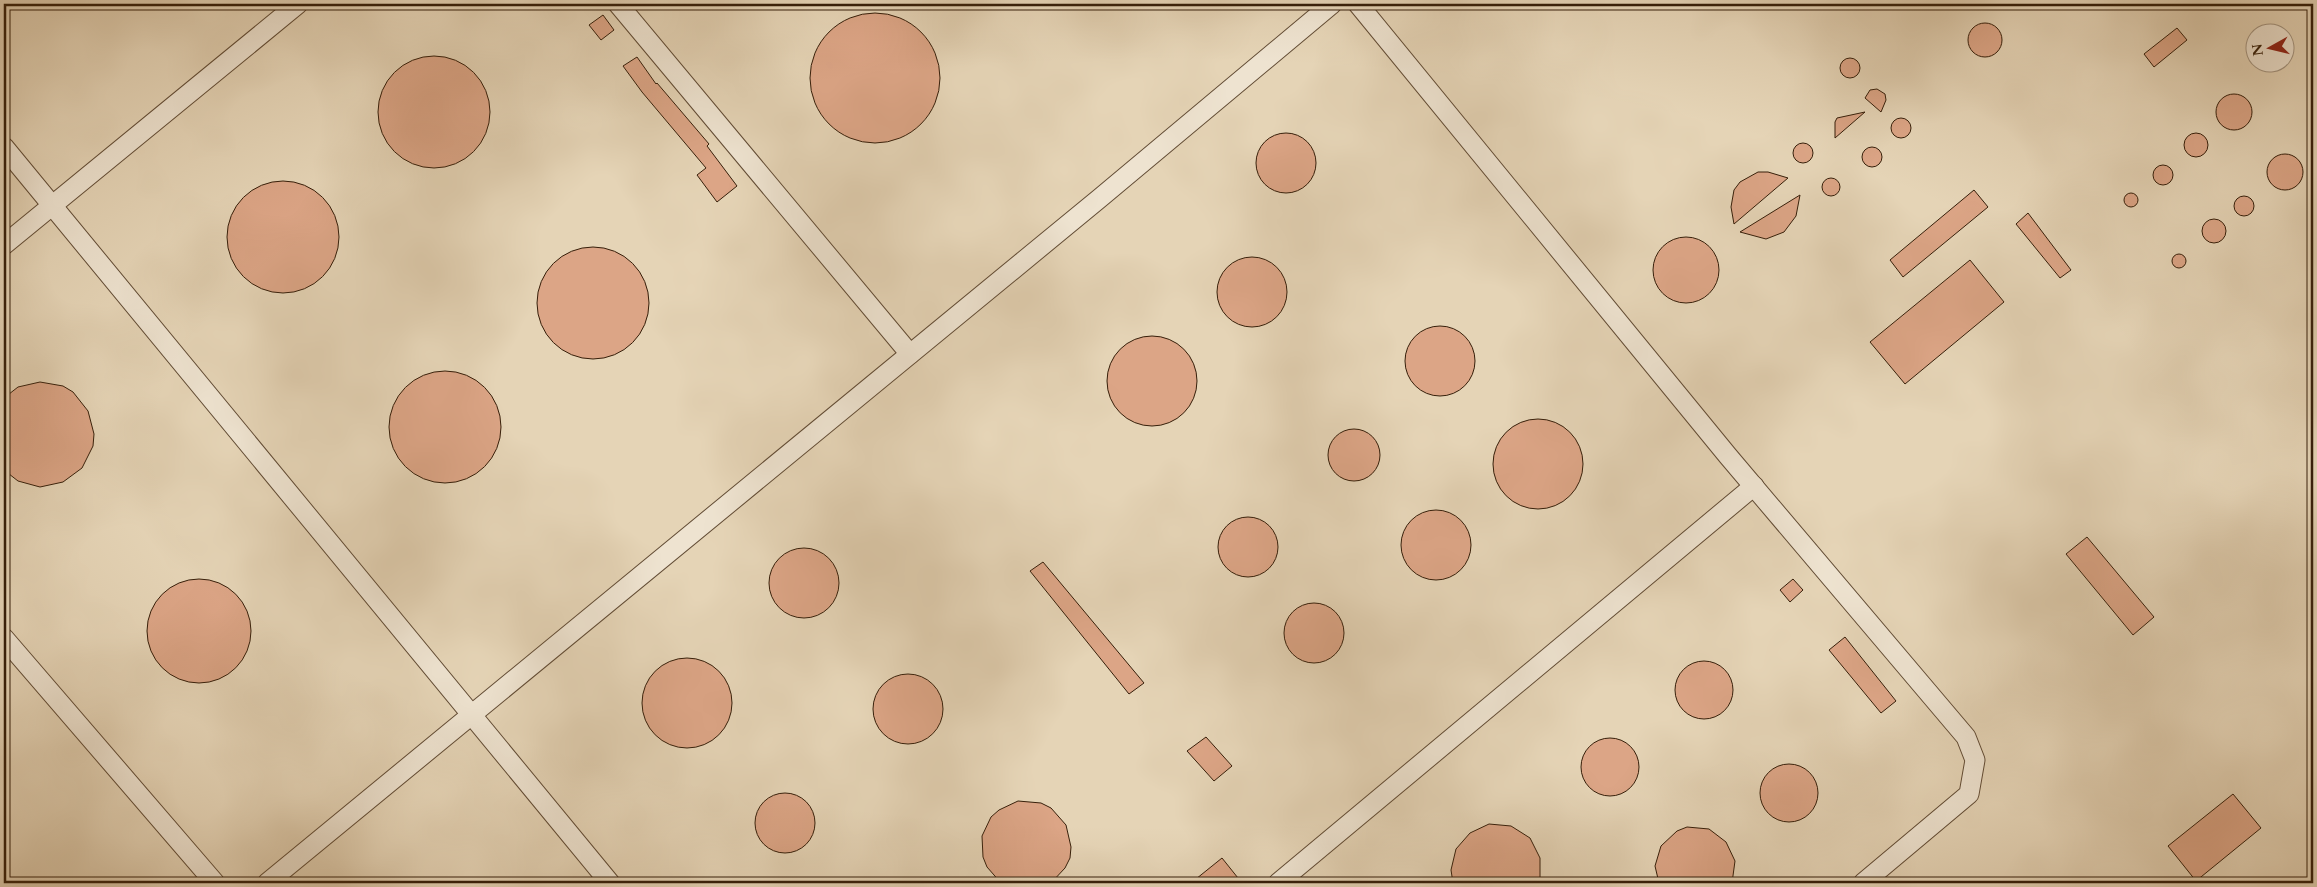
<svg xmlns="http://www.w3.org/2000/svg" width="2317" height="887" viewBox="0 0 2317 887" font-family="Cardo,serif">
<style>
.building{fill:#dca586;stroke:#361f0a}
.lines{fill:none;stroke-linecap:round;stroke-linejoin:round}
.minor-casing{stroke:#624c35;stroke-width:21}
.minor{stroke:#eee3d0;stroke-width:19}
</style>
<rect width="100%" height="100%" fill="#e5d4b6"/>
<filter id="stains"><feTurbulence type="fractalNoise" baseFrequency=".004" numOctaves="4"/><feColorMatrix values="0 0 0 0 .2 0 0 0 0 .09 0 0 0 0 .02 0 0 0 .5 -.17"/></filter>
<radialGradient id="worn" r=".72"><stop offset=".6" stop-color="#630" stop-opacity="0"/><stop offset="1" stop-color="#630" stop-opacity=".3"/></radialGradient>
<g class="building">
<circle cx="875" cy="78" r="65"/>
<path d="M603 15 614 30 601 40 589 25Z"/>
<circle cx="1985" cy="40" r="17"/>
<path d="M2177 28 2187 40 2154 67 2144 54Z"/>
<circle cx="434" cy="112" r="56"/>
<path d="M637 57 656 84 657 83 709 144 707 146 737 186 717 202 697 175 706 168 642 92 623 66Z"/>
<circle cx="1850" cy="68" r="10"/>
<path d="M1877 89 1885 94 1886 100 1881 112 1865 98 1870 90Z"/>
<circle cx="2234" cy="112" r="18"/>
<path d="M1865 112 1835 138V122L1837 118Z"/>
<circle cx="1901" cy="128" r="10"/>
<circle cx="2196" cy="145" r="12"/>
<circle cx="1286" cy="163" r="30"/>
<circle cx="1803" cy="153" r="10"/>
<circle cx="1872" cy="157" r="10"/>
<circle cx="2285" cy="172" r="18"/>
<circle cx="2163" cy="175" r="10"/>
<path d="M1758 172H1768L1788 178 1734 224 1731 207 1734 190 1740 182Z"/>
<circle cx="1831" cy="187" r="9"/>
<circle cx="283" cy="237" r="56"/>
<path d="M1974 190 1988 207 1903 277 1890 260Z"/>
<circle cx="2131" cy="200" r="7"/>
<path d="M1800 195 1796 216 1784 232 1766 239 1740 232Z"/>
<circle cx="2244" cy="206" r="10"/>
<path d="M2028 213 2071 270 2060 278 2016 224Z"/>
<circle cx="2214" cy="231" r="12"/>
<circle cx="1686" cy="270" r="33"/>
<circle cx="593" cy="303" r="56"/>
<circle cx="2179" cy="261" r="7"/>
<circle cx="1252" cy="292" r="35"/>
<path d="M1970 260 2004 302 1905 384 1870 342Z"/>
<circle cx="1440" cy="361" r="35"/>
<circle cx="1152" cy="381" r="45"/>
<circle cx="445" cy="427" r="56"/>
<path d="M40 382 63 386 73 392 88 411 94 434 93 446 82 468 63 482 40 487 18 481 4 470V398L18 387Z"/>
<circle cx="1538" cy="464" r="45"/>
<circle cx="1354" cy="455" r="26"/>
<circle cx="1436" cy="545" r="35"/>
<circle cx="1248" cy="547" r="30"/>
<path d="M2087 537 2154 617 2133 635 2066 554Z"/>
<circle cx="804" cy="583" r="35"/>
<path d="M1043 562 1144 683 1129 694 1030 571Z"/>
<circle cx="199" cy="631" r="52"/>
<path d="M1793 579 1803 590 1790 602 1780 590Z"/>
<circle cx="1314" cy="633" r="30"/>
<path d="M1845 637 1896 701 1881 713 1829 650Z"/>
<circle cx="687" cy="703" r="45"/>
<circle cx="1704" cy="690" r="29"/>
<circle cx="908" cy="709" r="35"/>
<path d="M1206 737 1232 766 1214 781 1187 751Z"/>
<circle cx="1610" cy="767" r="29"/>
<circle cx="1789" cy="793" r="29"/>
<circle cx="785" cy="823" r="30"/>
<path d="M2233 794 2261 828 2196 881 2168 846Z"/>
<path d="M1018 801 1041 803 1051 808 1066 825 1071 847 1070 858 1065 868 1051 883H1001L987 867 983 857 982 836 991 817 999 810Z"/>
<path d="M1489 824 1511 826 1530 838 1540 858V883H1453L1451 870 1456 849 1470 833Z"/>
<path d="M1687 827 1709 829 1726 842 1735 861 1732 883H1659L1655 866 1661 846 1677 831Z"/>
<path d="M1222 858 1242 883H1191Z"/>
</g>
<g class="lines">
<defs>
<g id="minor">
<path d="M618 4 910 354"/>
<path d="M1358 4 1728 456 1966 737 1975 760 1969 794 1863 883"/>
<path d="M4 147 610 883"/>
<path d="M4 245 298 4"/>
<path d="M4 638 215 883"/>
<path d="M267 883 1100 198 1332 4"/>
<path d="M1278 883 1754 486"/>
</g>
</defs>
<use href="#minor" class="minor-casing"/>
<use href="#minor" class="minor"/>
</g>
<rect width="2317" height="887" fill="none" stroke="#e5d4b6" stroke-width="20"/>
<rect x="5" y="5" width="2307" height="877" fill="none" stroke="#361f0a" stroke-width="2.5"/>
<rect x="10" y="10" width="2297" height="867" fill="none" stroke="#361f0a"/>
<g transform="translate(2270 48) rotate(262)"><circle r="24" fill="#eee3d0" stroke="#a49581"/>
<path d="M0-4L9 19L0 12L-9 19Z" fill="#8f2418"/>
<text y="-8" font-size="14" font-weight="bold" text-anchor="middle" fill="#361f0a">N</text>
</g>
<rect width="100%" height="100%" filter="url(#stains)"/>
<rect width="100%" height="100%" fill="url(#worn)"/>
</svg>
